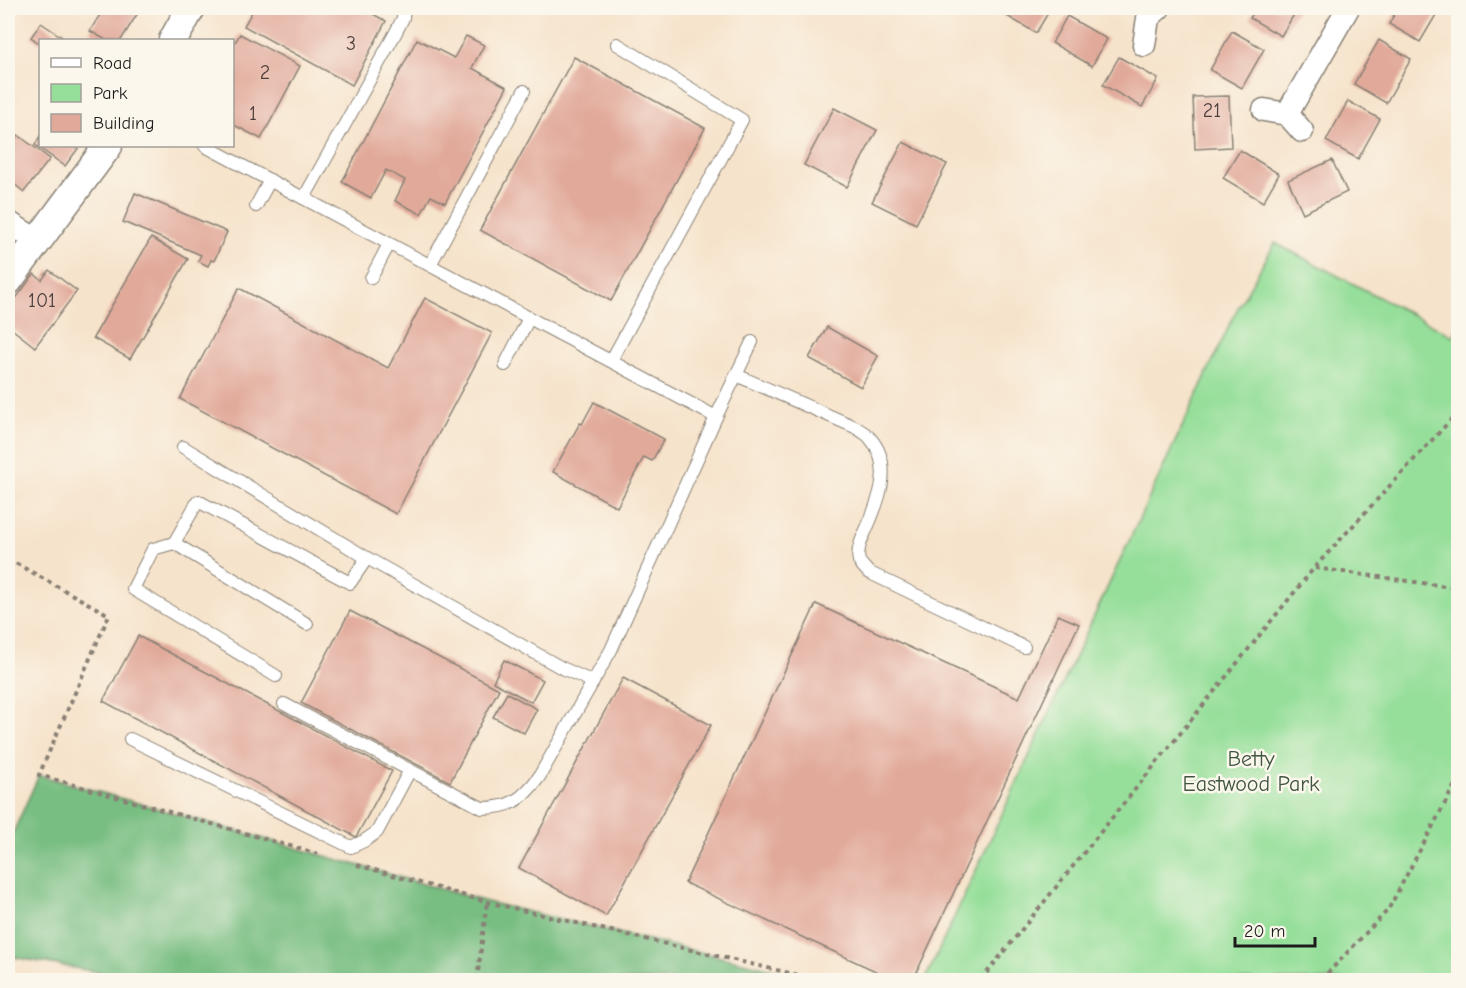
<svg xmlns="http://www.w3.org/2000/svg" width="1466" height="988" viewBox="0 0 1466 988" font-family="'Comic Neue',sans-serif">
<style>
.green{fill:#96df9a;stroke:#597e5b;stroke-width:1.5}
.forest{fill:#78be82;stroke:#4a6d4f;stroke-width:1.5}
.building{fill:#e1a99a}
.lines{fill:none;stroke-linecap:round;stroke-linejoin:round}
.service-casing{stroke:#898074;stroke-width:14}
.minor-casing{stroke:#898074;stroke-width:25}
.tertiary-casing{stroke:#898074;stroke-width:31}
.path{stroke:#898074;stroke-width:4;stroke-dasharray:4.5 4.5;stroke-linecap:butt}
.service{stroke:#fff;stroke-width:12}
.minor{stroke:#fff;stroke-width:22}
.tertiary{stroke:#fff;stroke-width:28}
.labels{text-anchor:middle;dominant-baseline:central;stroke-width:5;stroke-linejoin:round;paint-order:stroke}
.number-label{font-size:20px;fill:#4d3f3c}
.park-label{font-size:22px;fill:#415642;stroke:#fbf7ec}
</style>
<rect width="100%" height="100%" fill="#fbf7ec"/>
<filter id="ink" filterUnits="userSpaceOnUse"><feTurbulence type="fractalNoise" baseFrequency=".0167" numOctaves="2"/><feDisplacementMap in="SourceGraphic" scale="12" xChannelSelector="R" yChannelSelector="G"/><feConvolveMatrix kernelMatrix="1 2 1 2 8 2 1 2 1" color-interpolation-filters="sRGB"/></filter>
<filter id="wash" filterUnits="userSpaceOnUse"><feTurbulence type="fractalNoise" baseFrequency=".008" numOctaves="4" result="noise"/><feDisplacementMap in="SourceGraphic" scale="24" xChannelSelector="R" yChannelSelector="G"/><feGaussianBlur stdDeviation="1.35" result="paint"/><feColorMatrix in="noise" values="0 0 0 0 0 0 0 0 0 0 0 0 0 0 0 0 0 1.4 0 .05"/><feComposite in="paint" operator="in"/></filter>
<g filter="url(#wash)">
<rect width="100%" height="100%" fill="#f6e3cb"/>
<path class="green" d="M1275 243 1453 336 1458 328V980H925L1235 313Z"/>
<path class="forest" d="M39 775 487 902 819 980H142L8 956V844Z"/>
<g id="blocks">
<g class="building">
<path d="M104 8H141L121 40H106L90 31Z"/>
<path d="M254 8H362L386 21 352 85 244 26Z"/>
<path d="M996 8H1051L1036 33 995 9Z"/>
<path d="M1256 8H1298L1281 36 1250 18Z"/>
<path d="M1398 8H1440L1420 42 1389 24Z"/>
<path d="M1067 16 1107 39 1092 66 1052 43Z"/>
<path d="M41 23 62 37 59 40H40V44L31 37Z"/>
<path d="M1232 31 1264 49 1242 88 1210 70Z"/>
<path d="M240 34 300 66 261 139 232 124V47Z"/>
<path d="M466 36 484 45 472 68 507 87 445 203 431 196 421 214 395 201 405 180 386 170 371 198 342 182 417 39 454 58Z"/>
<path d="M1379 40 1411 59 1386 103 1354 84Z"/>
<path d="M574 57 705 128 611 301 480 230Z"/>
<path d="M1119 57 1158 79 1142 107 1103 85Z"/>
<path d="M1229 96 1231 147 1195 149 1193 97Z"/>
<path d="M1348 101 1380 119 1358 159 1326 141Z"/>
<path d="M834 108 877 130 847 187 804 165Z"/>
<path d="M18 135 50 159 24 192 8 179V149Z"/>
<path d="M40 136V146H80L65 166 35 145Z"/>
<path d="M903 142 947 164 916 224 872 202Z"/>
<path d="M1240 150 1279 174 1263 202 1223 178Z"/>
<path d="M1332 160 1347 192 1303 213 1288 180Z"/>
<path d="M135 193 227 232 214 261 211 260 208 266 198 261 201 255 123 222Z"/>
<path d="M151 238 188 259 130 359 93 338Z"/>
<path d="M49 270 77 291 35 347 8 326V309L34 274 42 280Z"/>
<path d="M239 288 388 368 425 298 492 333 396 514 180 399Z"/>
<path d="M827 327 878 356 861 387 809 358Z"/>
<path d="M594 402 664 439 652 461 644 457 617 507 553 472 580 423 582 424Z"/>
<path d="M816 604 1019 698 1058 615 1079 624 913 980H895L685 883Z"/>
<path d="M350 611 499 689 450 782 301 703Z"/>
<path d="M138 636 392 771 356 837 103 701Z"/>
<path d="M504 660 543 680 531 702 493 682Z"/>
<path d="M623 678 711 725 606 916 519 868Z"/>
<path d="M507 693 537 709 524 733 493 717Z"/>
</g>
</g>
</g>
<g filter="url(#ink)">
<use href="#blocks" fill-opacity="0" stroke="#898074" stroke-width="1.5"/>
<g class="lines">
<defs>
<g id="service">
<path d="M205 146 716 417"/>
<path d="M304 198 396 32 403 18 404 8"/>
<path d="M256 206 270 180"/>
<path d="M430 265 524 91"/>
<path d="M371 278 389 244"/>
<path d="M611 361 742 120 617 44"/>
<path d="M505 365 529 318"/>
<path d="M736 375 855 427C859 430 866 433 870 438 894 465 879 501 866 530 862 538 856 551 859 561 861 565 865 568 868 572L1024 647"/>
<path d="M183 447 367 558 560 667 593 682"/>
<path d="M174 543 153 549 133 589 276 676"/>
<path d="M307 624 174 543 198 501 350 583 367 558"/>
<path d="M284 704 482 808C510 808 522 800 539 777L611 650 716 417 752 342"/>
<path d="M130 739 351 847 364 841 377 832 410 770"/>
</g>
<g id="minor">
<path d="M1144 45 1148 18 1159 8"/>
<path d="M1264 110 1287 114 1302 131"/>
<path d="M1287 114 1348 8"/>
<path d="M8 222 38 241"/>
</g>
<g id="tertiary">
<path d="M173 40 191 8"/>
<path d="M8 281 108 146"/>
</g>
</defs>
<use href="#service" class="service-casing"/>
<use href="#minor" class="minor-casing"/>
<use href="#tertiary" class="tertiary-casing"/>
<g class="path">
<path d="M8 559 109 615 39 775 318 854"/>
<path d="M1315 568 1458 588"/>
<path d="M357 865 487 902 819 980"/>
<path d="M477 980 487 902"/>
<path d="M981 980 1314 568 1458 412"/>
<path d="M1321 980 1388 910 1458 779"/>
</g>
<use href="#service" class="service"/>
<use href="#minor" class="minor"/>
<use href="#tertiary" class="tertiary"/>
</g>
</g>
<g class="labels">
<g class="number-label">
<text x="351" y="43">3</text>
<text x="265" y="72">2</text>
<text x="1212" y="110">21</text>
<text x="253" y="113">1</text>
<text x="42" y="300">101</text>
</g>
<g class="park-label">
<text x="1251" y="759">Betty<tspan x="1251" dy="25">Eastwood Park</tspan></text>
</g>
</g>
<rect width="1466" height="988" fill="none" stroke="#fbf7ec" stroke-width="30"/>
<rect x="39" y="39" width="195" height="108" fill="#fbf7ec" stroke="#a29f99" stroke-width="1.5"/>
<rect x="51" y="58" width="30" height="9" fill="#ffffff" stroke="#a29f99" stroke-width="1.5"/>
<text x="93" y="69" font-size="18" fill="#1c1c1c">Road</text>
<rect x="51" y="84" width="30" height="18" fill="#96df9a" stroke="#a29f99" stroke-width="1.5"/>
<text x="93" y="99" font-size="18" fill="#1c1c1c">Park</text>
<rect x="51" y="114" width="30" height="18" fill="#e1a99a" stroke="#a29f99" stroke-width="1.5"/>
<text x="93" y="129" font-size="18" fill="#1c1c1c">Building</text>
<path d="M1235 937v9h80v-9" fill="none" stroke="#1c1c1c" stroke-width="3"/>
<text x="1244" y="937" font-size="18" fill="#1c1c1c" stroke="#fbf7ec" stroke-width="4.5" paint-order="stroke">20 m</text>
</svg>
